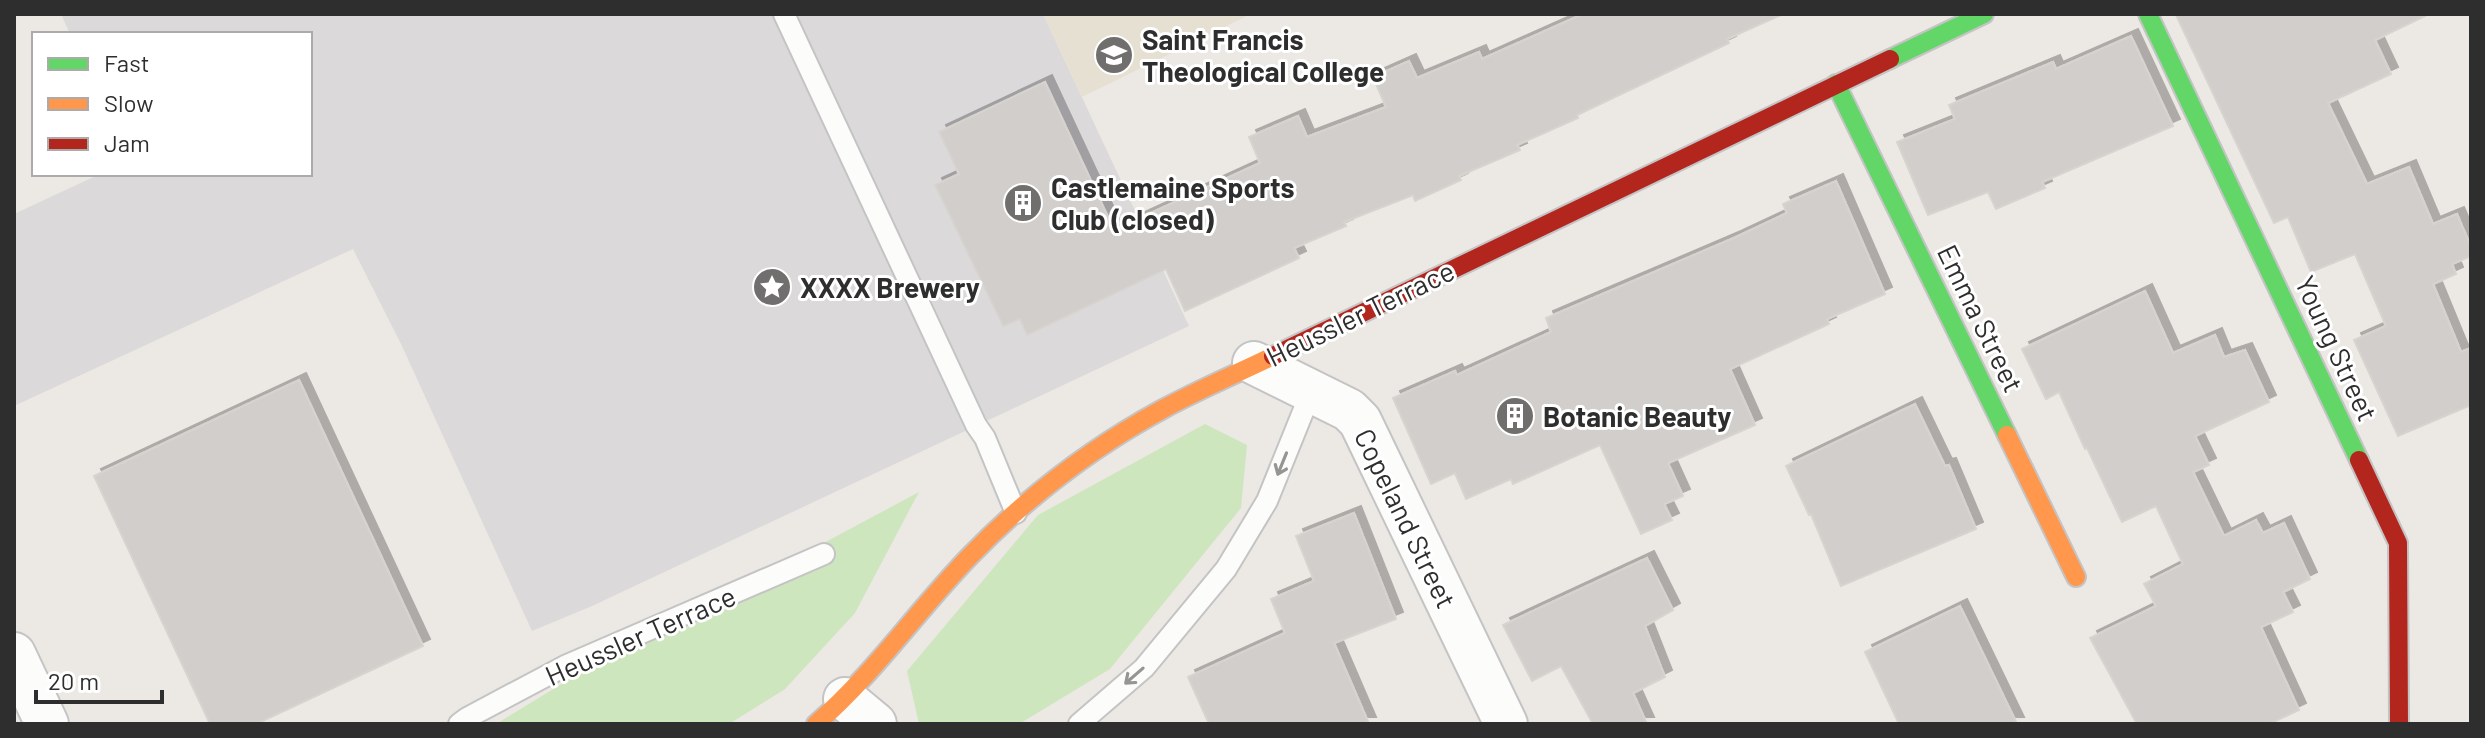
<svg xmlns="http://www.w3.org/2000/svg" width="2485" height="738" viewBox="0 0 2485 738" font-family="Barlow,sans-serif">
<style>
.industrial{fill:#dcd9db}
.education{fill:#e6e0d3}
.green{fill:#cee6be}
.building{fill:#d1cecb;stroke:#d7d4d0;stroke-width:2;filter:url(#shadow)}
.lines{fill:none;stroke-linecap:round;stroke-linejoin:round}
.lane-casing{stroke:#c5c4c5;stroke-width:24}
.street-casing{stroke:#c5c4c5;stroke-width:46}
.fast-casing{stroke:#c5c4c5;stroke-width:22}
.slow-casing{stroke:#c5c4c5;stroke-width:22}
.jam-casing{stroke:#c5c4c5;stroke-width:22}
.lane{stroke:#fcfcfb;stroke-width:20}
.street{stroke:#fcfcfb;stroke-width:42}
.fast{stroke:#63d668;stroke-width:18}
.slow{stroke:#ff974d;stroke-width:18}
.jam{stroke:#b3261e;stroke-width:18}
.oneway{stroke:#959594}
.labels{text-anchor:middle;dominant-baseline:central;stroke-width:6;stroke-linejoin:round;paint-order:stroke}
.poi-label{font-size:28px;font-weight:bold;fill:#2e2e2e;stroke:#fff;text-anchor:start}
.street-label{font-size:28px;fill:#2e2e2e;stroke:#fff}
</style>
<defs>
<filter id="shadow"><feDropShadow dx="7" dy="-7" stdDeviation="0" flood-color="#0004"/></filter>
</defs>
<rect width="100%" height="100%" fill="#ece8e4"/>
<path class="industrial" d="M61 14H1043L1189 326 592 606 532 631 402 346 353 249 14 406V214L100 174H310V34H70Z"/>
<path class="education" d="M1043 14H1251L1082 97Z"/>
<g class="green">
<path d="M1205 424 1247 445 1241 508 1110 669 1019 724H919L907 671 1038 515Z"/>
<path d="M919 492 855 613 785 689 729 724H496L568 680Z"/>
</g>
<g class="building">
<path d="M1583 14H1783L1727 39 1729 43 1577 115 1578 118 1517 145 1520 150 1459 176 1461 180 1415 201 1413 195 1344 222 1346 226 1294 248 1299 258 1185 311 1166 269 1027 335 1020 319 1003 326 935 185 959 174 939 132 1045 82 1114 230 1260 163 1249 137 1298 116 1307 137 1386 107 1373 77 1409 61 1417 78 1479 52 1482 59Z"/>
<path d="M2180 14H2429L2375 40 2391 74 2328 103 2367 184 2409 167 2433 224 2457 214 2471 247V256L2452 264 2456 274 2433 284 2461 352 2471 348V405L2398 436 2354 340 2386 326 2355 254 2311 272 2288 217 2274 223 2176 15Z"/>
<path d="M2131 36 2173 126 2042 182 2045 188 1996 209 1988 192 1928 215 1897 142 1955 119 1949 105 2053 62 2056 69Z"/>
<path d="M1836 181 1885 294 1827 319 1829 324 1730 369 1755 425 1668 463 1683 496 1664 504 1672 520 1641 534 1600 445 1513 484 1511 479 1466 499 1455 473 1431 484 1393 398 1455 371 1457 375 1551 332 1546 318 1734 238 1787 213 1783 204Z"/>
<path d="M2145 291 2173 353 2215 335 2224 357 2245 350 2269 402 2195 436 2209 465 2193 472 2224 536 2256 520 2263 533 2284 523 2310 579 2283 592 2293 612 2261 627 2299 710 2269 724H2137L2090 638 2156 606 2144 584 2183 564 2156 506 2122 522 2087 448 2085 449 2059 392 2046 399 2022 349Z"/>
<path d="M299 380 423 646 256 724H210L94 476Z"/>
<path d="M1915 404 1945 466 1949 465 1976 529 1841 586 1811 514 1809 515 1786 466Z"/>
<path d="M1354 513 1396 619 1334 643 1369 724H1209L1188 677 1285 633 1271 599 1314 581 1296 536Z"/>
<path d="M1647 558 1673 610 1645 626 1665 677 1633 693 1647 724H1593L1561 666 1532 681 1503 625Z"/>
<path d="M1960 606 2017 724H1899L1865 652Z"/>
</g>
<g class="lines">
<defs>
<g id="lane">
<path d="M784 14 976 425 985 438 1016 513"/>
<path d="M459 724 467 718 565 666 824 554"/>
<path d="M1079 724 1144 668 1226 569 1267 501 1311 392"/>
</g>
<g id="street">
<path d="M1254 363 1349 410 1360 421 1506 724"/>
<path d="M14 654 47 724"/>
<path d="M845 699 875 724"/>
</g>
<g id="fast">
<path d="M2148 14 2359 460"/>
<path d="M1890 59 1984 14"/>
<path d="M1836 84 2007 435"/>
</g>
<g id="slow">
<path d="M2007 435 2076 577"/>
<path d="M816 724C873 675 916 612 969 557 1025 499 1091 448 1163 409 1198 390 1236 374 1273 356"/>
</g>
<g id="jam">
<path d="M1273 356 1890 59"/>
<path d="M2359 460 2398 543 2399 724"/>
</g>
</defs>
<use href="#lane" class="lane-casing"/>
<use href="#street" class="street-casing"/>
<use href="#fast" class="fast-casing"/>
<use href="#slow" class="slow-casing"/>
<use href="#jam" class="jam-casing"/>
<use href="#lane" class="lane"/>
<use href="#street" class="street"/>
<use href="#fast" class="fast"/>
<use href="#slow" class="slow"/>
<use href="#jam" class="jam"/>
</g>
<defs><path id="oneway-shaft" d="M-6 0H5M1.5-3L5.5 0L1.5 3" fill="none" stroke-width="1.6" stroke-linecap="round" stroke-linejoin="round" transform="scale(2)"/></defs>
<g class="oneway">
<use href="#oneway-shaft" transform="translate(1282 464) rotate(112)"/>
<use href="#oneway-shaft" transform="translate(1134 676) rotate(139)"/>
</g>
<defs>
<symbol id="university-disc" viewBox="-11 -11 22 22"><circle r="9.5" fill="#706f6e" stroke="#fff"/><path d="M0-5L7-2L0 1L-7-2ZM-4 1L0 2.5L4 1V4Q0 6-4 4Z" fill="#fff"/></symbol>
<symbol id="building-disc" viewBox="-11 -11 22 22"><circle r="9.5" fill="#706f6e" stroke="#fff"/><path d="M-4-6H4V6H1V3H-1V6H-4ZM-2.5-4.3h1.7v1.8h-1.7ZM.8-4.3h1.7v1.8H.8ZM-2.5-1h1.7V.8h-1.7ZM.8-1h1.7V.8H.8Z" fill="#fff"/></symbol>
<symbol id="sight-disc" viewBox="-11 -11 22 22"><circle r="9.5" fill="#706f6e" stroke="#fff"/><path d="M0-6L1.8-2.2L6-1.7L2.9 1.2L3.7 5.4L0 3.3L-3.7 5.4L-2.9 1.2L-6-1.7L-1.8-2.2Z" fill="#fff"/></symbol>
</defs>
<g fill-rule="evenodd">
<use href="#university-disc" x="1092" y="33" width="44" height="44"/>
<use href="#building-disc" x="1001" y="181" width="44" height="44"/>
<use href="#sight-disc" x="750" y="265" width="44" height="44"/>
<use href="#building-disc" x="1493" y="394" width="44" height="44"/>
</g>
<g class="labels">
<g class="poi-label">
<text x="1142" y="39">Saint Francis<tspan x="1142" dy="32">Theological College</tspan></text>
<text x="1051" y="187">Castlemaine Sports<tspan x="1051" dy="32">Club (closed)</tspan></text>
<text x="800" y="287">XXXX Brewery</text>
<text x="1543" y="416">Botanic Beauty</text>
</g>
<g class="street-label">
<text transform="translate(1360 313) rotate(-26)">Heussler Terrace</text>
<text transform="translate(1981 318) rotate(64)">Emma Street</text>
<text transform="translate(2337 348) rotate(65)">Young Street</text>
<text transform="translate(1406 518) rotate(64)">Copeland Street</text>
<text transform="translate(640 635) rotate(-24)">Heussler Terrace</text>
</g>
</g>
<rect width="2485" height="738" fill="none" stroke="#2e2e2e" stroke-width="32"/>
<rect x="32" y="32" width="280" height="144" fill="#ffffff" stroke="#ababab" stroke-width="2"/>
<rect x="48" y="58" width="40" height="12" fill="#63d668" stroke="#ababab" stroke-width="2"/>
<text x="104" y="72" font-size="24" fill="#2e2e2e">Fast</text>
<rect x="48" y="98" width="40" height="12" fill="#ff974d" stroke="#ababab" stroke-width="2"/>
<text x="104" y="112" font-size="24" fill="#2e2e2e">Slow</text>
<rect x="48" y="138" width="40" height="12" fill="#b3261e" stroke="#ababab" stroke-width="2"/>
<text x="104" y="152" font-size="24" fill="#2e2e2e">Jam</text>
<path d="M36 690v12h126v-12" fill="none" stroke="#2e2e2e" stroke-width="4"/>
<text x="48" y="690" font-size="24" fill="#2e2e2e" stroke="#ffffff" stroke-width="6" paint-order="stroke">20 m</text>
</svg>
